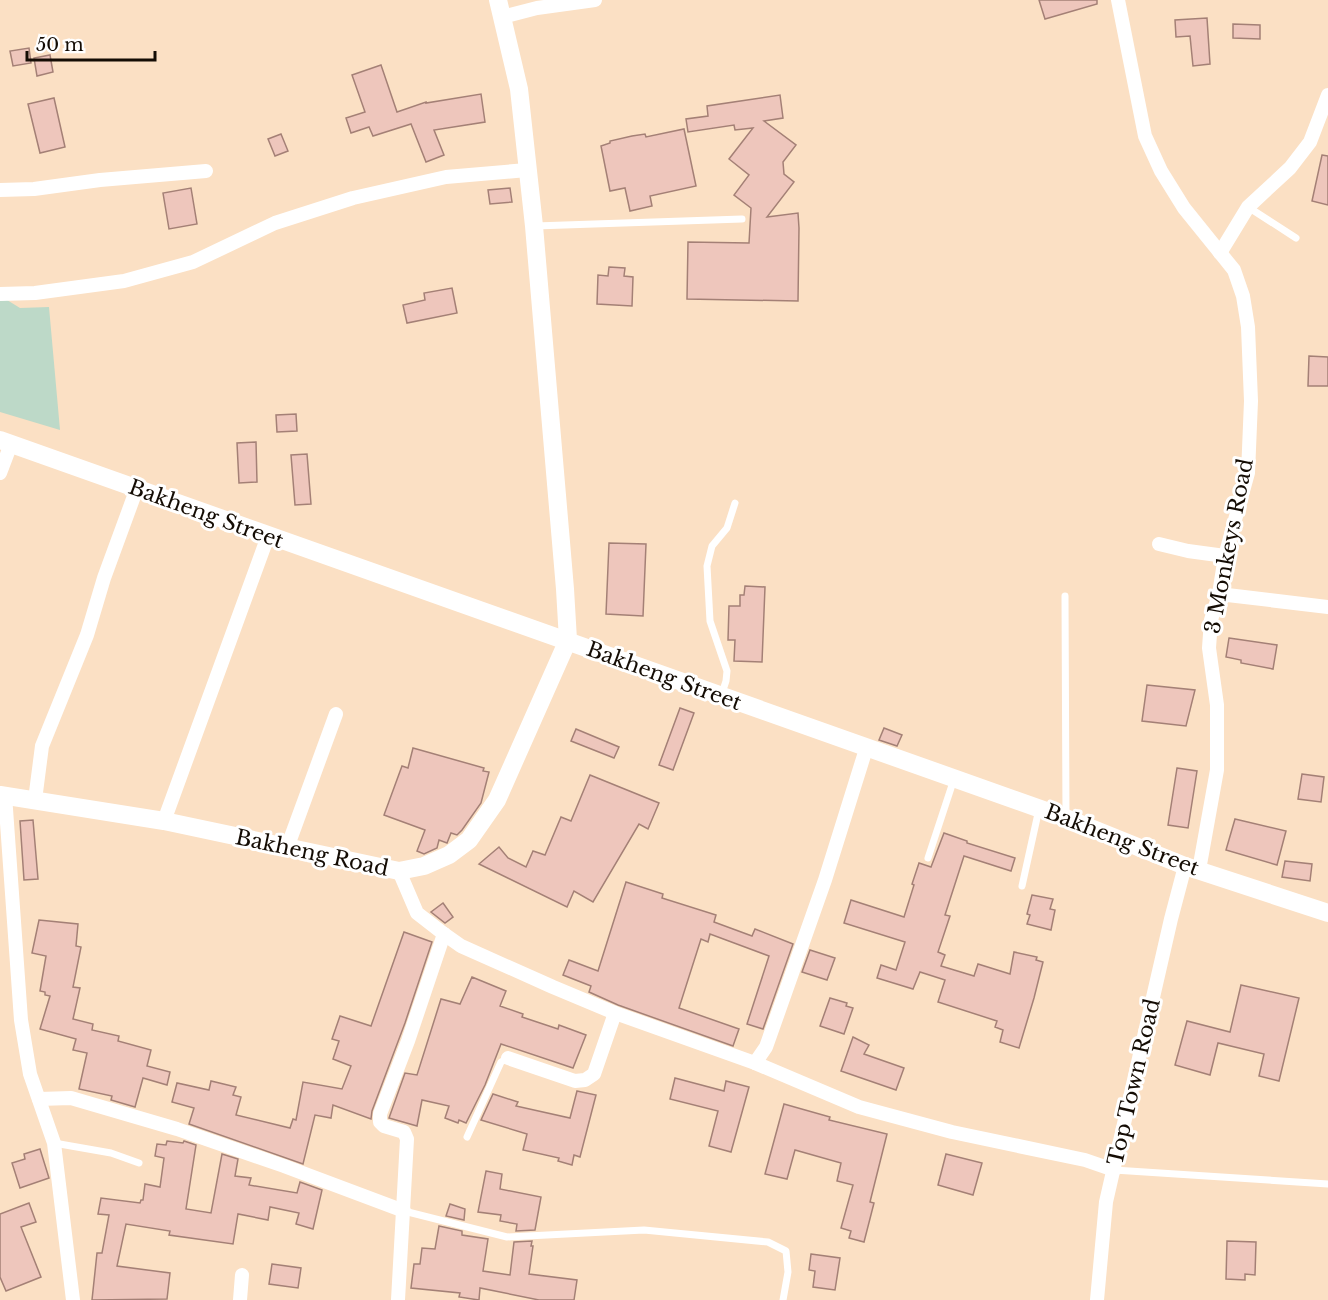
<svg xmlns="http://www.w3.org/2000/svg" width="1328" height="1300" viewBox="0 0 1328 1300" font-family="'Libre Baskerville',serif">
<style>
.green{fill:#bdd9c8}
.building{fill:#eec6bc;stroke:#a48076;stroke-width:1.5}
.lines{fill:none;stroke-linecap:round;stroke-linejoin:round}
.service{stroke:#fff;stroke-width:7}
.minor{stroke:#fff;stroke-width:14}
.tertiary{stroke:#fff;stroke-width:18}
.labels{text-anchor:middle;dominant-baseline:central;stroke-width:6;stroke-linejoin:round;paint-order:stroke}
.street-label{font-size:21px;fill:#140c04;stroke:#fff}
</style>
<rect width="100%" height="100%" fill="#fbe0c4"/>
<path class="green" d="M7 300 20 308 49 307 60 430 0 412V301Z"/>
<g class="building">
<path d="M1039 0H1097V4L1045 19Z"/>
<path d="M1207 18 1210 64 1193 66 1190 36 1176 37 1175 20Z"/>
<path d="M1233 24 1260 25V39L1233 38Z"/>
<path d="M29 48 31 63 13 66 10 51Z"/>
<path d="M50 55 53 72 37 76 34 58Z"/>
<path d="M381 65 397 112 426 102V103L481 94 485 122 434 130 444 155 426 162 411 124 373 136 369 127 351 133 346 118 365 112 352 75Z"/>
<path d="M780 95 783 118 764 121 796 145 783 162 784 174 794 182 767 217 798 213 799 228 798 301 687 299 688 242 749 243 751 208 734 195 749 175 729 159 753 128 735 130 734 125 688 132 686 119 708 116 707 106Z"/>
<path d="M54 98 65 147 40 153 28 104Z"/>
<path d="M684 129 696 186 650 196 652 206 630 211 625 188 610 191 601 146 610 143V141L632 136 645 134 646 137Z"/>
<path d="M281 134 288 151 275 156 268 139Z"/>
<path d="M1322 155 1328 156V205L1312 201Z"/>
<path d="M191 188 197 224 169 229 163 193Z"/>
<path d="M510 188 512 202 490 204 488 190Z"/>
<path d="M609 267 625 268 624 276 633 277 632 306 597 304 598 275 608 276Z"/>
<path d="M452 288 457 313 407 323 403 305 425 300 424 293Z"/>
<path d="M1309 356 1328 357V386H1308Z"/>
<path d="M296 414 297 431 277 432 276 415Z"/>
<path d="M256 442 257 482 239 483 237 443Z"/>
<path d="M307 454 311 504 295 505 291 455Z"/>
<path d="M609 543 646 544 643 616 606 614Z"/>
<path d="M745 586 765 587 762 662 734 661 735 640H728L729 606H740V595H744Z"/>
<path d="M1229 638 1277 645 1273 669 1241 663V660L1226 657Z"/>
<path d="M1147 685 1195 690 1186 726 1142 721Z"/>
<path d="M680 708 694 713 673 770 659 765Z"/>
<path d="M884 728 902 735 897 746 879 740Z"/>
<path d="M576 729 619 747 614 758 571 741Z"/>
<path d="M413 748 484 768 483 771 489 772 481 803 462 830 457 835 451 833 447 843 439 840 437 848 424 854 417 851 425 830 384 815 402 766 408 768Z"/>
<path d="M1177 768 1197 771 1188 828 1168 825Z"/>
<path d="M1302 774 1324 777 1321 802 1298 799Z"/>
<path d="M590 775 659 803 648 829 639 824 593 902 574 891 567 907 479 864 499 847 508 858 526 867 533 851 545 855 561 817 571 821Z"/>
<path d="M1235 819 1286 831 1277 865 1226 850Z"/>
<path d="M33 820 38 879 24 880 20 821Z"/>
<path d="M944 833 967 841V843L1015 858 1011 871 964 856 945 915 950 916 938 952 945 955 941 966 974 976 978 964 1010 974 1014 952 1037 957 1036 960 1043 962 1034 998 1019 1048 1000 1042 1003 1030 995 1027 997 1021 938 1002 945 980 920 972 913 989 877 978 881 965 896 970 905 942 844 923 851 900 904 917 914 885 912 884 919 863 931 867Z"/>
<path d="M1285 861 1312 864 1310 881 1282 877Z"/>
<path d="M626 882 663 894 662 898 716 915 714 922 752 936 755 929 793 944 763 1029 747 1024 769 956 710 934 708 942 701 939 679 1008 739 1029 733 1046 618 1005 589 992 591 986 563 975 569 960 598 971Z"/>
<path d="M1032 895 1053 899 1050 909 1055 910 1051 930 1027 924 1030 915 1027 914Z"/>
<path d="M443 903 453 917 445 923 431 912Z"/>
<path d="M39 920 78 924 76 946 81 947 73 987 80 988 73 1019 93 1024 92 1030 119 1036 118 1041 151 1050 147 1066 170 1072 167 1085 143 1078 135 1107 111 1100 112 1096 79 1089 87 1053 73 1050 76 1039 40 1029 50 996 45 995V992L40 991 46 956 32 953Z"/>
<path d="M404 932 432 942 405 1023 372 1111 371 1119 333 1105 331 1118 315 1115 303 1164 189 1124 194 1108 172 1102 177 1083 209 1090 211 1081 236 1087 233 1095 241 1097 236 1115 290 1128 293 1119 296 1120 303 1082 342 1089 351 1066 333 1059 339 1041 332 1039 340 1016 371 1026Z"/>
<path d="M810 950 835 958 827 980 802 972Z"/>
<path d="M472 977 506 991 500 1006 523 1014 522 1017 558 1029 559 1025 586 1035 573 1068 501 1044 485 1085 466 1123 459 1120 458 1123 445 1118 449 1106 422 1100 417 1126 389 1118 405 1073 417 1075 441 999 460 1004Z"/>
<path d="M1241 985 1299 998 1279 1081 1259 1076 1264 1054 1218 1043 1210 1075 1175 1065 1187 1021 1230 1032Z"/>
<path d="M830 998 847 1003 846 1006 853 1008 844 1034 820 1026Z"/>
<path d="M853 1037 869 1045 864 1054 904 1068 896 1090 841 1071Z"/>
<path d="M675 1078 724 1091 726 1081 749 1087 731 1152 709 1146 718 1111 670 1099Z"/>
<path d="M577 1091 596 1095 580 1157 574 1155 572 1165 558 1161 559 1158 523 1150 527 1134 481 1120 493 1094 518 1102 516 1106 570 1118Z"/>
<path d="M784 1104 830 1117 829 1120 887 1134 870 1202 874 1203 864 1242 849 1238 851 1231 841 1228 853 1185 837 1181 841 1163 795 1150 787 1179 765 1174Z"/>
<path d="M167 1141 183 1143 184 1141 196 1145 186 1209 211 1213 222 1154 238 1159 235 1176 251 1178 249 1185 297 1193 300 1182 322 1190 313 1229 296 1224 299 1213 270 1207 268 1220 238 1214 233 1244 169 1235 170 1231 126 1224 117 1266 170 1273 167 1299 92 1300 97 1253H102L109 1215 98 1214 101 1198 140 1203 141 1200H143L145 1184 160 1187 164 1158 155 1156 157 1144 166 1145Z"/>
<path d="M40 1149 49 1178 20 1188 12 1163 25 1159 24 1154Z"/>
<path d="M946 1154 982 1163 973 1195 938 1185Z"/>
<path d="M486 1171 502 1174 500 1189 541 1197 535 1230 516 1231 517 1224 500 1221 501 1215 478 1212Z"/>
<path d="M29 1203 36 1222 21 1227 41 1277 6 1291 0 1277V1214Z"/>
<path d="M450 1204 465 1209 464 1220 446 1216Z"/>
<path d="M439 1226 462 1231V1235L488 1239 483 1271 510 1275 514 1242 532 1241 531 1246H533L529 1274 577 1280 574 1300H539L480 1288 479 1300 459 1297 460 1293 411 1288 414 1264H420L422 1248 435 1249Z"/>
<path d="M1227 1241 1256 1242 1255 1275 1245 1274V1280L1226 1279Z"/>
<path d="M811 1254 840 1258 835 1290 813 1287 815 1271 809 1270Z"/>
<path d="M272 1264 301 1268 298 1288 269 1284Z"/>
</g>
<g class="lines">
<g class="service">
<path d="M1248 207 1296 238"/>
<path d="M535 226 742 219"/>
<path d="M1065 596 1066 816"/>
<path d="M722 693 726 681 727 671 710 621 707 566 712 546 727 528 735 503"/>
<path d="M928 858 954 779"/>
<path d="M1022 886 1039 809"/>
<path d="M467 1137 501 1062 508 1058"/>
<path d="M54 1143 111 1153 139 1163"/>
<path d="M1114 1170 1328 1184"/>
<path d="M404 1211 507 1237 644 1230 768 1242 786 1251 788 1272 783 1300"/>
</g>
<g class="minor">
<path d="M1118 0 1145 136 1161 171 1184 208 1234 270 1243 296 1248 327 1251 401 1248 473 1225 556 1219 594 1211 620 1209 648 1217 705V770L1199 870"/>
<path d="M502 17 537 8 595 0"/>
<path d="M0 190 34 189 100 180 206 171"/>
<path d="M1220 253 1248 207 1290 168 1310 142 1328 95"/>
<path d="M0 294 35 293 124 281 193 262 275 223 353 198 446 177 527 170"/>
<path d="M0 473 11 444"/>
<path d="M1159 544 1188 551 1225 556"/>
<path d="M1219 594 1328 607"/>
<path d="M5 795 21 1020 30 1074 54 1143 73 1300"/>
<path d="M35 800 42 746 87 635 104 578 137 488"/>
<path d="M164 821 268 536"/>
<path d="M287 848 336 714"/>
<path d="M399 871 417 913 444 934 461 946 553 987 615 1013 755 1063 859 1107 952 1132 1085 1160 1114 1170"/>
<path d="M508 1058 575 1081 585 1080 594 1074 615 1013"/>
<path d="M755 1063 766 1047 825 880 866 749"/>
<path d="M39 1099 71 1098 177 1129 284 1166 404 1211"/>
<path d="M240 1300 242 1275"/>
<path d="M398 1300 407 1139 404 1132 384 1126 380 1122V1114L408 1041 444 934"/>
<path d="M1097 1300 1106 1202 1171 919 1185 866"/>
</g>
<g class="tertiary">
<path d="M0 440 1066 818 1185 866 1328 913"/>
<path d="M0 795 164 821 399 871 424 866 449 855 469 840 497 800 568 640 565 589 534 226 519 89 498 0"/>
</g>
</g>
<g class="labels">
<g class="street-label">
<text transform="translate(206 514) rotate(20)">Bakheng Street</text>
<text transform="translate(1229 546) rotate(-79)">3 Monkeys Road</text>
<text transform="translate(664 676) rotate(20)">Bakheng Street</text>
<text transform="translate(1122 840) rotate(21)">Bakheng Street</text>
<text transform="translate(312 853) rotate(12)">Bakheng Road</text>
<text transform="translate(1134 1082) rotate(-77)">Top Town Road</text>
</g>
</g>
<path d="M27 51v9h128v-9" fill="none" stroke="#140c04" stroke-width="3"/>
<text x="36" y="51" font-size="18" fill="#140c04" stroke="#ffffff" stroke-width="4.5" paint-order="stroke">50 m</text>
</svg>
